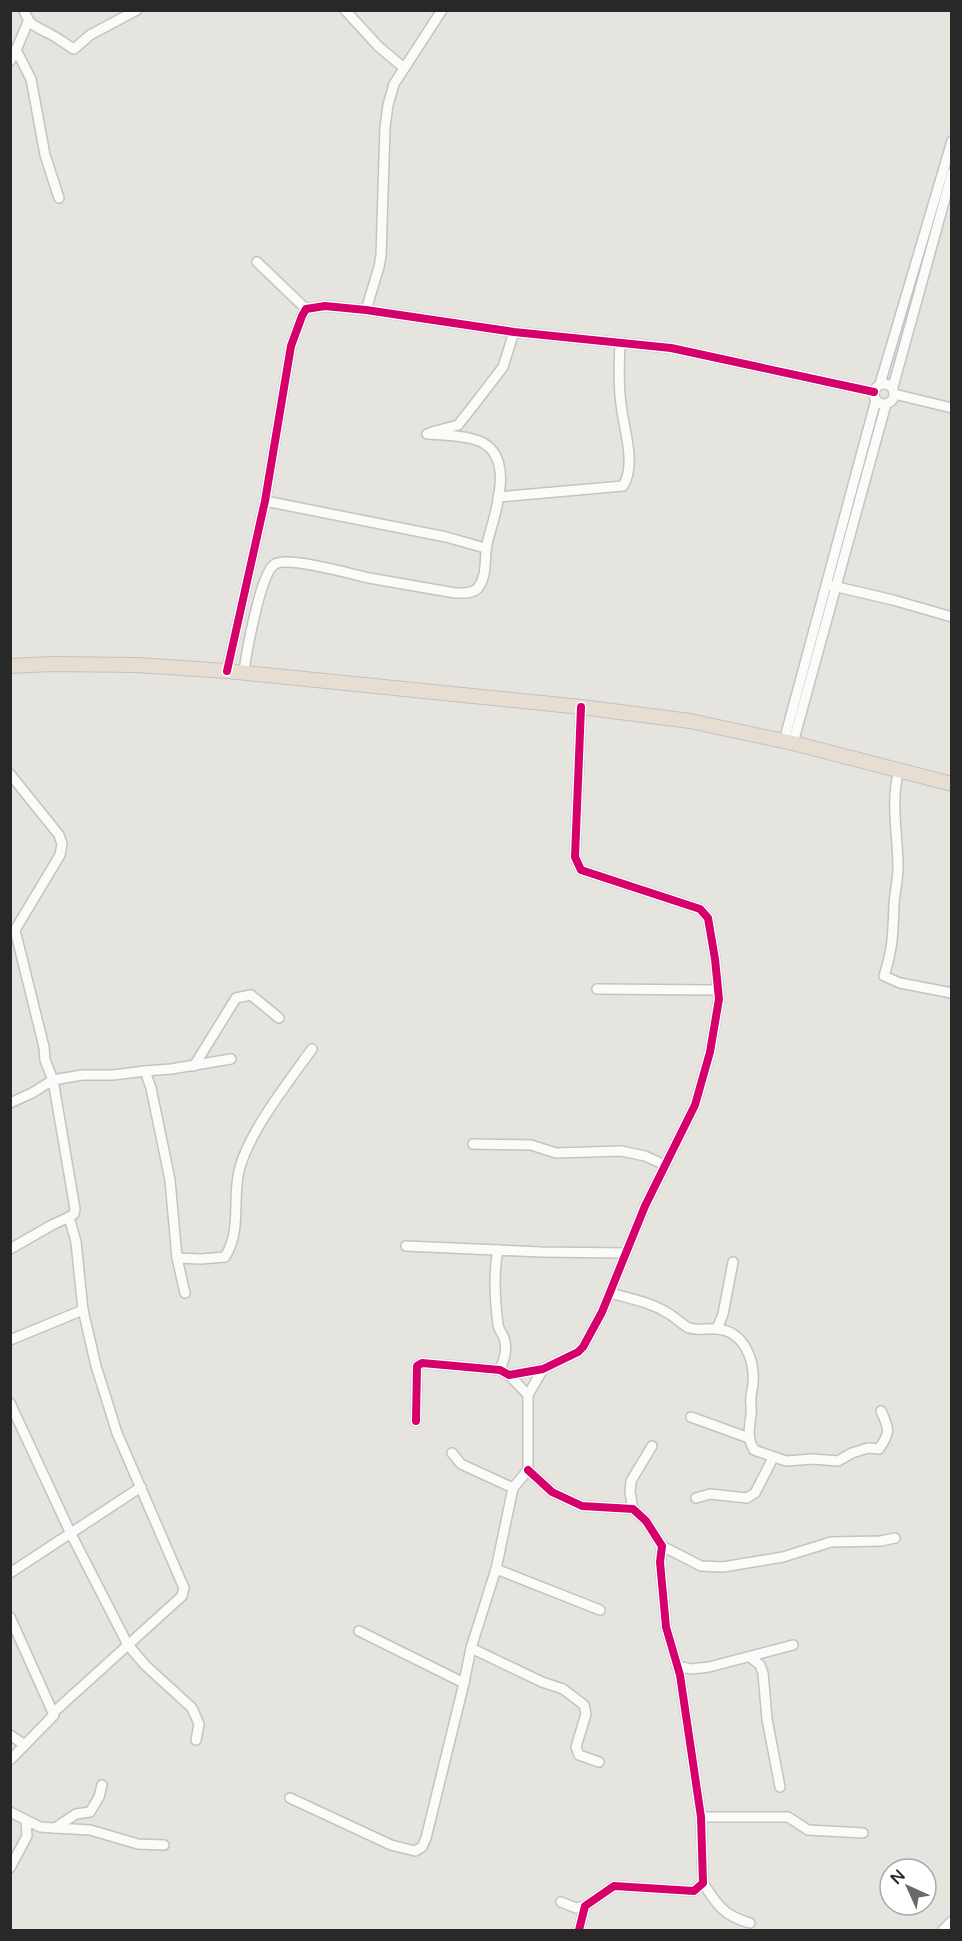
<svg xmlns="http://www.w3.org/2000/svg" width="962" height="1941" viewBox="0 0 962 1941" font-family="'Varela Round',sans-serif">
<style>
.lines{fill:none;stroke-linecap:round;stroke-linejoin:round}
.minor-casing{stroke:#c4c3c3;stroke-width:12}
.highway-casing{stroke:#c3c2c0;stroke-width:16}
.minor{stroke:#fbfbfa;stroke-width:9}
.highway{stroke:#e7ded3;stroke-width:14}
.cycleway-casing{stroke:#fff;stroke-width:11}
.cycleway{stroke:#d6006c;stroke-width:8}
</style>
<rect width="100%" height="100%" fill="#e6e4de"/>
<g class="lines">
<defs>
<g id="minor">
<path d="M24 10C30 27 34 25 48 33 57 37 65 44 74 49L90 35 137 10"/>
<path d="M345 10 378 46 404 68"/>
<path d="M28 22 16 50 31 79 45 155 59 198"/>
<path d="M10 61 16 50"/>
<path d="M257 262 306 309"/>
<path d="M366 310 379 267 381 256 385 127 388 105 394 84 442 10"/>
<circle cx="884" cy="394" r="10"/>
<path d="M880 384 952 141"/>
<path d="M893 387 952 173"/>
<path d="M894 394 952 408"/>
<path d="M432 432 458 425 473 406 503 367 514 332"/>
<path d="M498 497 623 486C637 464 623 427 621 404 618 383 619 363 620 343"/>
<path d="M265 501 446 537 485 548"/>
<path d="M829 585 893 600 952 617"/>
<path d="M227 671 265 501 291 346 302 316 306 309 325 306 366 310 514 332 671 348 874 392"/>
<path d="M244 672C246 655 261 570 275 564 289 556 351 574 369 578 398 583 426 588 455 593 462 593 471 594 477 589 489 575 483 557 488 540 496 510 518 450 473 439 458 435 442 435 427 434"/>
<path d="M784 741 876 400"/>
<path d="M793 743 886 404"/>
<path d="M899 770C890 803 898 834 898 867 898 879 895 891 894 904 893 933 893 948 884 976L900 983 952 993"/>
<path d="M10 774 59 835 62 844 60 855 15 930 10 933"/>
<path d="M15 930 44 1047 45 1060 53 1080 82 1075H113L145 1071 151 1088 170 1180 177 1258 185 1293"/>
<path d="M597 989 712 990 718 988"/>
<path d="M194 1066 236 998 251 995 279 1018"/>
<path d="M145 1071 171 1069 231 1059"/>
<path d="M10 1103 32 1093 53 1080 75 1209 74 1214 69 1217 52 1225 10 1249"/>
<path d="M473 1144 531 1145 556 1153 621 1151 645 1156 665 1165"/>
<path d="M406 1246 541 1252 626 1253"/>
<path d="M498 1250C493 1274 495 1301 498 1325 499 1330 502 1333 504 1338 508 1349 504 1360 500 1370"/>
<path d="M177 1258 201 1259 225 1257C242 1229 232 1200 239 1171 248 1133 289 1081 312 1049"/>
<path d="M610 1293C629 1298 649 1302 666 1312 674 1316 681 1324 689 1328 699 1331 707 1328 716 1329 743 1330 755 1359 753 1383 753 1388 751 1392 751 1397 750 1403 752 1409 751 1415 749 1429 747 1438 754 1450L786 1461 813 1459 838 1461 852 1453 868 1448 879 1449C890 1433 890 1430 881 1411"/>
<path d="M717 1329 723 1314 733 1262"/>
<path d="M10 1340 83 1310"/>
<path d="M528 1395 543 1369"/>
<path d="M10 1403 71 1534 128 1645 145 1665 192 1708 199 1724 196 1740"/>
<path d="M691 1417 749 1438"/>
<path d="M416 1421 417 1366 422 1363 500 1370 509 1375 543 1369 578 1352 583 1347 602 1312 645 1206 695 1105 710 1052 719 999 715 959 708 918 700 909 581 870 575 857 581 707"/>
<path d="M452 1453 461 1464 513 1488 528 1470V1395L509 1375"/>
<path d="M528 1470 552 1492 582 1506 633 1509 646 1521 662 1546 660 1562 666 1627 680 1675 701 1817 703 1883 694 1891 614 1886 585 1906 579 1930"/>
<path d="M513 1488 496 1569 600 1610"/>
<path d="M696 1498 710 1494 747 1498 755 1493 773 1458"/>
<path d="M633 1509 630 1492 631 1481 652 1446"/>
<path d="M662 1546 701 1566 723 1567 783 1557 831 1542 881 1541 895 1538"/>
<path d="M10 1573 141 1487"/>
<path d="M10 1617 54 1715 10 1760"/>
<path d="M359 1631 464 1683"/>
<path d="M471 1648 542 1682 563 1689 584 1705 586 1714 576 1747 579 1755 599 1762"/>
<path d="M750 1657 760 1665 763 1673 767 1719 780 1787"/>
<path d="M677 1666 691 1669 709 1667 793 1645"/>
<path d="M54 1712 182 1596 184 1588 117 1433 96 1366 83 1310 76 1242 69 1217"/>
<path d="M10 1735 25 1745"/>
<path d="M290 1798 391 1845 415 1851 422 1847 426 1838 464 1683 471 1648 496 1569"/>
<path d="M10 1812 26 1820"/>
<path d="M701 1817H788L808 1830 863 1833"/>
<path d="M55 1828 90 1830 138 1844 164 1845"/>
<path d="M10 1868 27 1836 26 1820 40 1827 55 1828 76 1814 90 1812 99 1797 102 1785"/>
<path d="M703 1883C717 1905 724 1916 750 1923"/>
<path d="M561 1902 576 1908 585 1906"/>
<path d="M943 1930 952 1921"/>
</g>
<path id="highway" d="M10 666 52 664 137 665 227 671 581 707 690 721 793 743 952 784"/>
</defs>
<use href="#minor" class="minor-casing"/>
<use href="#highway" class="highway-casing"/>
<use href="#minor" class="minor"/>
<use href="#highway" class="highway"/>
<defs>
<g id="cycleway">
<path d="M227 671 265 501 291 346 302 316 306 309 325 306 366 310 514 332 671 348 874 392"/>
<path d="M416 1421 417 1366 422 1363 500 1370 509 1375 543 1369 578 1352 583 1347 602 1312 645 1206 695 1105 710 1052 719 999 715 959 708 918 700 909 581 870 575 857 581 707"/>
<path d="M528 1470 552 1492 582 1506 633 1509 646 1521 662 1546 660 1562 666 1627 680 1675 701 1817 703 1883 694 1891 614 1886 585 1906 579 1930"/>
</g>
</defs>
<use href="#cycleway" class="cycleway-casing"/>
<use href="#cycleway" class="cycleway"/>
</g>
<rect width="962" height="1941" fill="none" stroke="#282828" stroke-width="24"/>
<g transform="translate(908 1887) rotate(315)"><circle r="28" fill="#ffffff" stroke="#a9a9a9" stroke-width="1.5"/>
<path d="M0-4.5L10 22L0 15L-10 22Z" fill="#6a6a68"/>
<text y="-9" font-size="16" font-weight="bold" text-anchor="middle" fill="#282828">N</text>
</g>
</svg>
